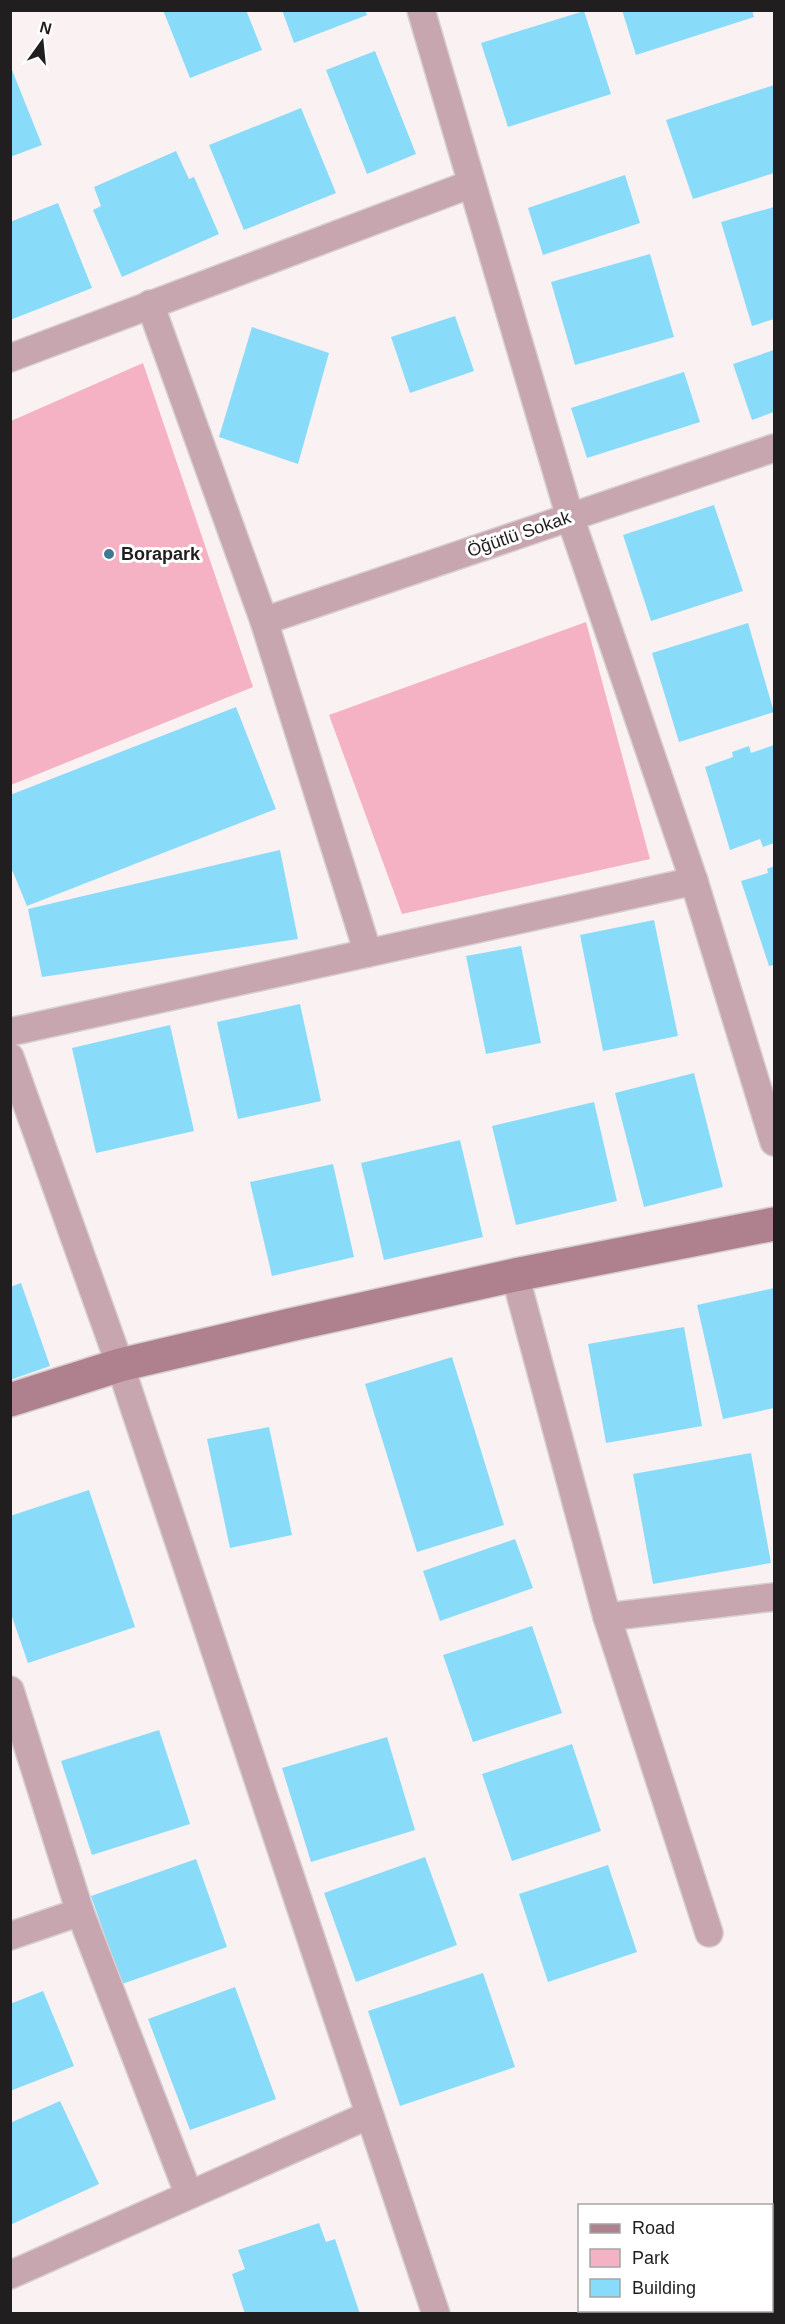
<svg xmlns="http://www.w3.org/2000/svg" width="785" height="2324" viewBox="0 0 785 2324" font-family="Arial,sans-serif">
<style>
.green{fill:#f5b2c5}
.building{fill:#88dcf9}
.lines{fill:none;stroke-linecap:round;stroke-linejoin:round}
.street-casing{stroke:#d7cfd1;stroke-width:30}
.secondary-casing{stroke:#d7cfd1;stroke-width:36}
.street{stroke:#c7a6af;stroke-width:27}
.secondary{stroke:#af808d;stroke-width:33}
.poi-dot{fill:#3c7b90;stroke:#fff;stroke-width:2}
.labels{text-anchor:middle;dominant-baseline:central;stroke-width:6;stroke-linejoin:round;paint-order:stroke}
.street-label{font-size:18px;fill:#211e1f;stroke:#fff}
.poi-label{font-size:18px;font-weight:bold;fill:#211e1f;stroke:#fff;text-anchor:start}
</style>
<rect width="100%" height="100%" fill="#faf1f3"/>
<g class="green">
<path d="M143 363 253 687 11 785V421Z"/>
<path d="M586 622 650 859 402 914 329 715Z"/>
</g>
<g class="building">
<path d="M163 10H246L262 50 190 78Z"/>
<path d="M282 10H365L367 15 294 43Z"/>
<path d="M622 10H752L754 17 636 55Z"/>
<path d="M584 11 611 94 508 127 481 43Z"/>
<path d="M375 51 416 154 367 174 326 70Z"/>
<path d="M10 65 42 145 10 157Z"/>
<path d="M774 85V173L693 199 666 120Z"/>
<path d="M301 108 336 193 244 230 209 145Z"/>
<path d="M176 151 189 179 194 177 219 234 122 277 93 210 101 206 94 187Z"/>
<path d="M625 175 640 223 543 255 528 208Z"/>
<path d="M58 203 92 288 10 320V222Z"/>
<path d="M774 207V319L752 326 721 222Z"/>
<path d="M650 254 674 337 575 365 551 282Z"/>
<path d="M455 316 474 371 410 393 391 337Z"/>
<path d="M252 327 329 353 298 464 219 437Z"/>
<path d="M774 350V412L752 420 733 364Z"/>
<path d="M684 372 700 422 587 458 571 408Z"/>
<path d="M714 505 743 591 651 621 623 535Z"/>
<path d="M748 623 774 712 679 742 652 653Z"/>
<path d="M236 707 276 809 27 906 10 865V795Z"/>
<path d="M774 745V843L763 847 760 839 730 850 705 767 733 757 732 752 749 746 751 753Z"/>
<path d="M280 850 298 939 42 977 28 909Z"/>
<path d="M774 866V965L769 966 741 881 768 873 767 869Z"/>
<path d="M654 920 678 1036 603 1051 580 935Z"/>
<path d="M521 946 541 1043 486 1054 466 956Z"/>
<path d="M300 1004 321 1101 238 1119 217 1022Z"/>
<path d="M170 1025 194 1131 96 1153 72 1048Z"/>
<path d="M694 1073 723 1187 644 1207 615 1093Z"/>
<path d="M594 1102 617 1201 516 1225 492 1126Z"/>
<path d="M460 1140 483 1237 384 1260 361 1163Z"/>
<path d="M333 1164 354 1257 272 1276 250 1182Z"/>
<path d="M21 1283 50 1366 10 1380V1287Z"/>
<path d="M774 1288V1408L723 1419 697 1305Z"/>
<path d="M684 1327 702 1426 606 1443 588 1344Z"/>
<path d="M452 1357 504 1525 417 1552 365 1384Z"/>
<path d="M269 1427 292 1535 230 1548 207 1439Z"/>
<path d="M751 1453 771 1563 653 1584 633 1474Z"/>
<path d="M89 1490 135 1627 28 1663 10 1611V1516Z"/>
<path d="M515 1539 533 1588 440 1621 423 1571Z"/>
<path d="M532 1626 562 1713 473 1742 443 1655Z"/>
<path d="M159 1730 190 1824 92 1855 61 1761Z"/>
<path d="M387 1737 415 1830 311 1862 282 1768Z"/>
<path d="M572 1744 601 1831 512 1861 482 1774Z"/>
<path d="M425 1857 457 1945 356 1982 324 1893Z"/>
<path d="M196 1859 227 1947 122 1984 91 1896Z"/>
<path d="M608 1865 637 1952 548 1982 519 1894Z"/>
<path d="M483 1973 515 2067 400 2106 368 2011Z"/>
<path d="M235 1987 276 2099 190 2130 148 2019Z"/>
<path d="M43 1991 74 2066 10 2091V2004Z"/>
<path d="M60 2101 99 2184 10 2225V2123Z"/>
<path d="M319 2223 326 2242 335 2239 360 2314H245L232 2274 245 2269 238 2250Z"/>
</g>
<g class="lines">
<defs>
<g id="street">
<path d="M421 10 570 517 694 881 774 1142"/>
<path d="M150 304 264 621 368 953"/>
<path d="M10 358 471 184"/>
<path d="M264 621 774 448"/>
<path d="M10 1032 694 881"/>
<path d="M10 1057 120 1365 436 2314"/>
<path d="M515 1275 607 1617 709 1933"/>
<path d="M607 1617 774 1597"/>
<path d="M10 1690 80 1912 189 2195"/>
<path d="M10 1936 80 1912"/>
<path d="M10 2275 369 2115"/>
</g>
<path id="secondary" d="M10 1400 120 1365 290 1325 515 1275 774 1224"/>
</defs>
<use href="#street" class="street-casing"/>
<use href="#secondary" class="secondary-casing"/>
<use href="#street" class="street"/>
<use href="#secondary" class="secondary"/>
</g>
<circle class="poi-dot" cx="109" cy="554" r="6"/>
<g class="labels">
<g class="street-label">
<text transform="translate(519 534) rotate(-19)">Öğütlü Sokak</text>
</g>
<g class="poi-label">
<text x="121" y="554">Borapark</text>
</g>
</g>
<rect width="785" height="2324" fill="none" stroke="#211e1f" stroke-width="24"/>
<rect x="578" y="2204" width="195" height="108" fill="#ffffff" stroke="#a6a5a5" stroke-width="1.5"/>
<rect x="590" y="2224" width="30" height="9" fill="#af808d" stroke="#a6a5a5" stroke-width="1.5"/>
<text x="632" y="2234" font-size="18" fill="#211e1f">Road</text>
<rect x="590" y="2249" width="30" height="18" fill="#f5b2c5" stroke="#a6a5a5" stroke-width="1.5"/>
<text x="632" y="2264" font-size="18" fill="#211e1f">Park</text>
<rect x="590" y="2279" width="30" height="18" fill="#88dcf9" stroke="#a6a5a5" stroke-width="1.5"/>
<text x="632" y="2294" font-size="18" fill="#211e1f">Building</text>
<g transform="translate(42 42) rotate(15)" stroke="#ffffff" stroke-width="4.5" paint-order="stroke">
<path d="M0-4.5L10 22L0 15L-10 22Z" fill="#211e1f"/>
<text y="-9" font-size="16" font-weight="bold" text-anchor="middle" fill="#211e1f">N</text>
</g>
</svg>
